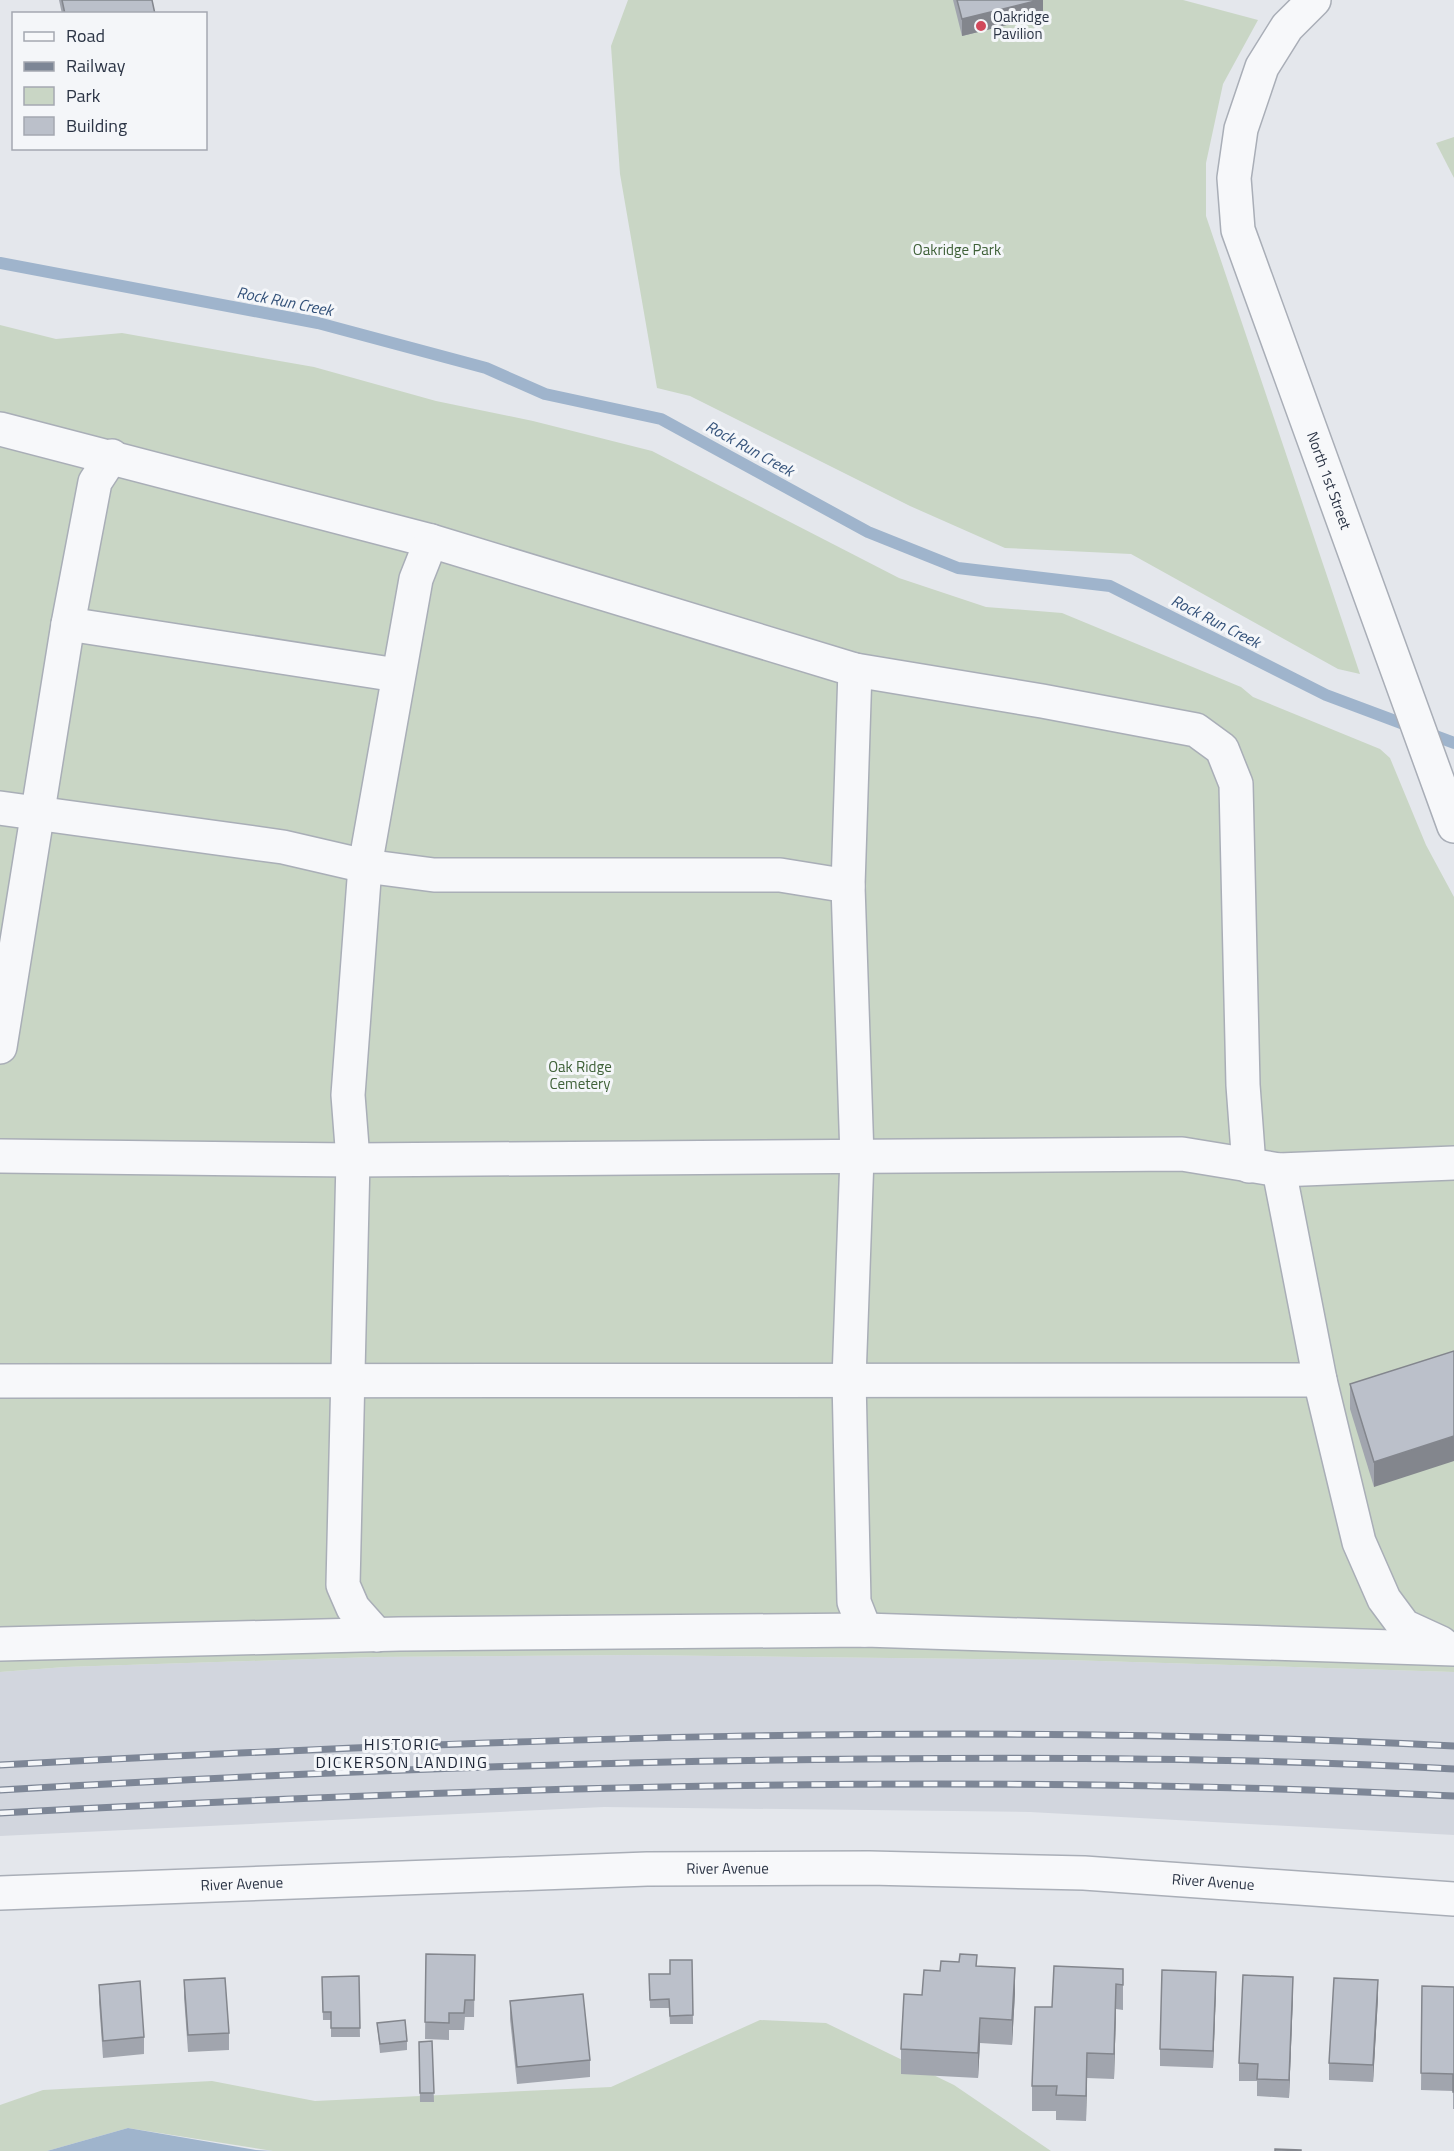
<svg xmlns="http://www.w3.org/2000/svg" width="1454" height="2151" viewBox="0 0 1454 2151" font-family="'Titillium Web',sans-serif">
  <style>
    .built { fill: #d2d6de }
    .green { fill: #c9d6c5 }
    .water { fill: #9fb4cc }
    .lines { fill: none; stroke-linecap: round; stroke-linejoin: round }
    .stream { stroke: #9fb4cc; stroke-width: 12 }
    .minor-casing { stroke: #a9aeb7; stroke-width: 36 }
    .minor { stroke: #f7f8fa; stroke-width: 33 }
    .rail-casing { stroke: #7d8696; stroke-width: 7 }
    .rail { stroke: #f4f6f9; stroke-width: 4.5; stroke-dasharray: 14; stroke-linecap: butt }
    .wall { fill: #a1a5ae }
    .shaded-wall { fill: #83868d }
    .building { fill: #bbc0ca; stroke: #83868d; stroke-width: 1.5 }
    .poi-dot { fill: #d1495b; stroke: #f4f6f9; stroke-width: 2 }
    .labels { text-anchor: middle; stroke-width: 6; stroke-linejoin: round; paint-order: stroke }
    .poi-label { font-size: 15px; fill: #2b3445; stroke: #f4f6f9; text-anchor: start }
    .park-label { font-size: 15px; fill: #3f6138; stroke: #f4f6f9 }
    .street-label { font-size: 15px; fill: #2b3445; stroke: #f4f6f9 }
    .water-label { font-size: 16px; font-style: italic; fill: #34527a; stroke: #f4f6f9 }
    .neighbourhood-label { font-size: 16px; letter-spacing: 1.5px; fill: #1d2536; stroke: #f4f6f9 }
  </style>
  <rect width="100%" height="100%" fill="#e4e7ec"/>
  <path class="built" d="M630,1655L1066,1660L1454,1672V1835L1030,1812L604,1807L0,1836V1672L65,1667L374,1657Z"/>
  <g class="green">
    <path d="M628,0H1183L1258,20L1223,84L1206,163V216L1360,674L1338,669L1131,554L1005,548L910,506L690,396L657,388L620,174L611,46Z"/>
    <path d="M1454,137V178L1436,143Z"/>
    <path d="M0,325L56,339L122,333L314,367L436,401L533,421L652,451L899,578L986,607L1062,613L1241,687L1253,697L1380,749L1390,758L1426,845L1454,897V1672L1066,1660L630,1655L374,1657L65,1667L0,1672Z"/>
    <path d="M760,2020L826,2023L954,2085L1051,2151H273L128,2128L47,2151H0V2105L43,2090L212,2081L315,2101L611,2087Z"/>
  </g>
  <path class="water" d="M128,2128L256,2150L273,2151H47Z"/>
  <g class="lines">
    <path class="stream" d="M0,263L318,323L486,368L545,394L661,419L868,532L958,568L1110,586L1326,695L1454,743"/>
    <g class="minor-casing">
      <g id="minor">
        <path id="s1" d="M1314,0L1287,27L1262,67L1241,129L1234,178L1238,230L1454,826"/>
        <path d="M0,429L431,541L855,670L1042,701L1196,730L1222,749L1236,784L1243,1085L1249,1166"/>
        <path d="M68,624L397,675"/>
        <path d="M855,670L848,886L857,1157L849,1379L854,1602L865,1630"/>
        <path d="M0,808L283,847L365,866L434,875H780L848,886"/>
        <path d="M0,1047L68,624L95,482L112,456"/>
        <path d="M0,1156L353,1160L1182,1154L1279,1170L1454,1163"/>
        <path d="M1279,1170L1320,1380L1359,1542L1384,1599L1404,1626L1441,1643"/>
        <path d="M0,1381L1320,1380"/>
        <path d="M377,1635L353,1608L343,1585L353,1160L348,1095L365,866L416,579L431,541"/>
        <path d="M0,1644L399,1634L865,1630L1454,1649"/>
        <path id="s2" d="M0,1893L647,1869L869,1868L1084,1873L1454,1899"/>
      </g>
    </g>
    <use href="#minor" class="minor"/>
    <g class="rail-casing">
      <g id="rail">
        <path d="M0,1765C485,1739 969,1721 1454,1746"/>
        <path d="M0,1790C290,1773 579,1761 869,1759C1064,1757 1259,1758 1454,1769"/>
        <path d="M0,1813C484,1787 969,1772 1454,1796"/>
      </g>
    </g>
    <use href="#rail" class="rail"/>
  </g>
  <g class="wall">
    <path d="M59,0H152L155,14H62Z"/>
    <path d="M953,0H1043V16L962,36Z"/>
    <path d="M1454,1351L1374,1487L1350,1409V1384Z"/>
    <path d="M426,1954L475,1955L474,2017H465L464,2030H449V2040L425,2039Z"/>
    <path d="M692,1960L693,2024H670L669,2008H650L649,1974H670Z"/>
    <path d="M959,1962L977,1966L1015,1993L1012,2045L980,2043L978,2078L901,2074V2049L922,1995L940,1971Z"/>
    <path d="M1123,1969V2010L1116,2009L1114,2079L1087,2078L1086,2121L1056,2120V2111H1032V2086L1052,2007Z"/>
    <path d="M359,1976L360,2037H331V2020H323L322,1977Z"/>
    <path d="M184,1980L229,2033V2050L188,2052L184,1997Z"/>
    <path d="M99,1985L144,2037V2054L103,2058L99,2002Z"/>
    <path d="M1422,1986L1454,1987V2109H1453V2091L1421,2090Z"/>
    <path d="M1216,1989L1213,2068L1160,2066V2049Z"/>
    <path d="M1293,1994L1289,2098L1257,2096V2081H1239V2063Z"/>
    <path d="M1378,1998L1373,2082L1329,2080V2063Z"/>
    <path d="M510,2001L590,2060V2077L517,2084L510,2019Z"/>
    <path d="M377,2023L407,2041V2050L380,2053Z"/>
    <path d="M432,2041L434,2102H420L419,2042Z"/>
  </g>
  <g class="shaded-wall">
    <path d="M1039,0H1043V16L962,36V19Z"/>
    <path d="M1454,1436V1461L1374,1487V1462Z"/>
    <path d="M1015,1968V1993L1012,2045V2020Z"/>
    <path d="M1216,1972V1989L1213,2068V2051Z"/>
    <path d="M1293,1977V1994L1289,2098V2080Z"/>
    <path d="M1378,1980V1998L1373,2082V2065Z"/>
    <path d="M1116,1984V2009L1114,2079V2054Z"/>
    <path d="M980,2018V2043L978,2078V2053Z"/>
    <path d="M1087,2053V2078L1086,2121V2096Z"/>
  </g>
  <g class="building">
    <path d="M62,0H152L155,14H65Z"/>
    <path d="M957,0H1039L962,19Z"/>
    <path d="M1454,1351V1436L1374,1462L1350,1384Z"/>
    <path d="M426,1954L475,1955L474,2000H465L464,2013H449V2023L425,2022Z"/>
    <path d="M960,1954L977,1955L976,1966L1015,1968L1012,2020L980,2018L978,2053L901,2049L904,1994L922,1995L924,1970L940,1971L941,1961L959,1962Z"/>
    <path d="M670,1960H692L693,2015L670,2016L669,1999L650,2000L649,1974H670Z"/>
    <path d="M1054,1966L1123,1969V1985L1116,1984L1114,2054L1087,2053L1086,2096L1056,2095L1057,2086H1032L1035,2007H1052Z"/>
    <path d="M1162,1970L1216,1972L1213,2051L1160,2049Z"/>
    <path d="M1243,1975L1293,1977L1289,2080L1257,2079L1258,2064L1239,2063Z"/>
    <path d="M359,1976L360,2028H331V2012H323L322,1977Z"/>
    <path d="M225,1978L229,2033L188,2035L184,1980Z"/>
    <path d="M1334,1978L1378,1980L1373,2065L1329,2063Z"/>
    <path d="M140,1981L144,2037L103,2041L99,1985Z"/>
    <path d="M1422,1986L1454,1987V2092H1453V2074L1421,2073Z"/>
    <path d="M583,1994L590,2060L517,2067L510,2001Z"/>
    <path d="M405,2020L407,2041L380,2044L377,2023Z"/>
    <path d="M432,2041L434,2093H420L419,2042Z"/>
    <path d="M1275,2149L1301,2150V2151H1275Z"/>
  </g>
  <circle class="poi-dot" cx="981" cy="26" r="6"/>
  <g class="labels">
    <g class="poi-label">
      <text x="993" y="22">Oakridge<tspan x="993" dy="17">Pavilion</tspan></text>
    </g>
    <g class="park-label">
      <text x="957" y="255">Oakridge Park</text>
      <text x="580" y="1072">Oak Ridge<tspan x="580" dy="17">Cemetery</tspan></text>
    </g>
    <g class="street-label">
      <text dy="5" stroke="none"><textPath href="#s1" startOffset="519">North 1st Street</textPath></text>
      <text dy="5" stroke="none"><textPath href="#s2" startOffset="728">River Avenue</textPath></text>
      <text dy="5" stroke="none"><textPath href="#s2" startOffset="1214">River Avenue</textPath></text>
      <text dy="5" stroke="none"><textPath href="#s2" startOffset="242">River Avenue</textPath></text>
    </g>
    <g class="water-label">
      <text transform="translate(285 301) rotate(11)" y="6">Rock Run Creek</text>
      <text transform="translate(750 448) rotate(29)" y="6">Rock Run Creek</text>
      <text transform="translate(1216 621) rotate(27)" y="6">Rock Run Creek</text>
    </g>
    <g class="neighbourhood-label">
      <text x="402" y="1750">HISTORIC<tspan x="402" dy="18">DICKERSON LANDING</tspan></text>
    </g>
  </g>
  <rect x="12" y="12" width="195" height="138" fill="#f4f6f9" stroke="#a4a8b1" stroke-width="1.5"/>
  <rect x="24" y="32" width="30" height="9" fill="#f7f8fa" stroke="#a4a8b1" stroke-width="1.5"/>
  <text x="66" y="42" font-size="18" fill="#2b3445">Road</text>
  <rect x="24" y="62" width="30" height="9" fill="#7d8696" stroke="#a4a8b1" stroke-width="1.5"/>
  <text x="66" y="72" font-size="18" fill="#2b3445">Railway</text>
  <rect x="24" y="87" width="30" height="18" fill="#c9d6c5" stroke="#a4a8b1" stroke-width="1.5"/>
  <text x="66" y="102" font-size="18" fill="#2b3445">Park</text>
  <rect x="24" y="117" width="30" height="18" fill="#bbc0ca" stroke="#a4a8b1" stroke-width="1.5"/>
  <text x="66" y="132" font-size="18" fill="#2b3445">Building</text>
</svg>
